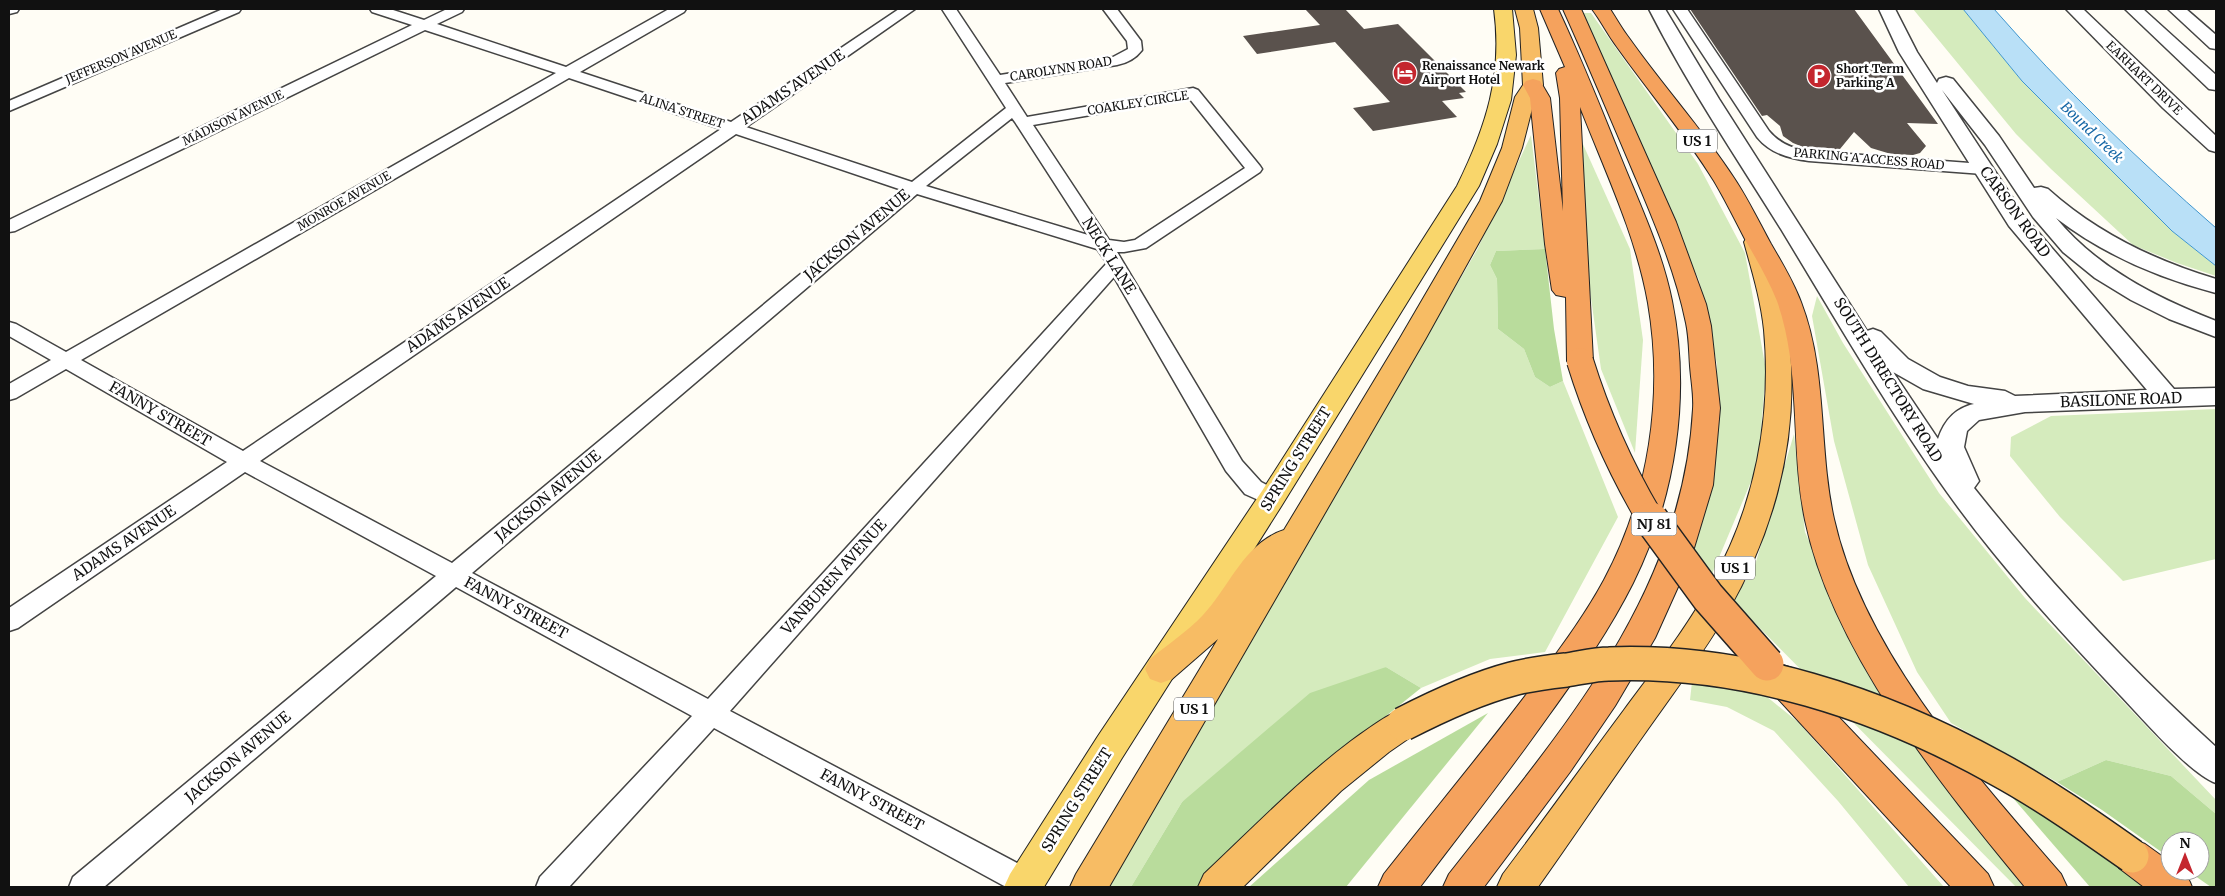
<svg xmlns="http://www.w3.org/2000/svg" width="2225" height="896" viewBox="0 0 2225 896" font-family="Merriweather,serif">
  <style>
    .green { fill: #d5ebbd }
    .forest { fill: #b9dc9c }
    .water { fill: #b9e0f7; stroke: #3f96cf }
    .building { fill: #5a524d }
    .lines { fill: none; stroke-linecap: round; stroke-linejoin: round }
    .minor-casing { stroke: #444; stroke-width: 3 }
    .tertiary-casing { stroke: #444; stroke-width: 3 }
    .primary-casing { stroke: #222; stroke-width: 2 }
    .trunk-casing { stroke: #222; stroke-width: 2 }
    .motorway-casing { stroke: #222; stroke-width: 2 }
    .minor { fill: #fff; fill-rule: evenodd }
    .tertiary { fill: #fff; fill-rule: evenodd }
    .primary { fill: #f9d66b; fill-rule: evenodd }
    .trunk { fill: #f7bc64; fill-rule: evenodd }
    .motorway { fill: #f5a25d; fill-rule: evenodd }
    .trunk-bridge-casing { stroke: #222; stroke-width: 36; stroke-linecap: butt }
    .motorway-bridge-far1-casing { stroke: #222; stroke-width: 28; stroke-linecap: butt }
    .motorway-bridge-casing { stroke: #222; stroke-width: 36; stroke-linecap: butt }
    .trunk-bridge { stroke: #f7bc64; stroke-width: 33 }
    .motorway-bridge-far1 { stroke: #f5a25d; stroke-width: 26 }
    .motorway-bridge { stroke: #f5a25d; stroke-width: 33 }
    .labels { text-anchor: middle; stroke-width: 5; stroke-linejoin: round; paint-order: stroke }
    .far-street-label { font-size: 12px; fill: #111; stroke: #fff }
    .far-poi-label { font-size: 12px; font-weight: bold; fill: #111; stroke: #fff; text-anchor: start }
    .far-water-label { font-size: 14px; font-style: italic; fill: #1768a6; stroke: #fff }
    .shield { fill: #fff; stroke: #585858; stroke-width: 1 }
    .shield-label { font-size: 14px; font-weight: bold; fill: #111 }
    .street-label { font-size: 15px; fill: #111; stroke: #fff }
  </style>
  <rect width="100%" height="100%" fill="#fffdf5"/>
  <g class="green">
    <path d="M1913,9H1963L2022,81L2172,231L2216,266V276L2177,263L2133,245L2051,169L2016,134Z"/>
    <path d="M1582,13H1591L1698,164L1745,253L1766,370L1758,465L1712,574L1691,550L1715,455L1717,364L1699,280L1660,197L1624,104Z"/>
    <path d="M1531,135L1545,249L1496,251L1490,265L1497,279L1498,329L1524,349L1535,377L1550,387L1563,381L1618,517L1545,652L1490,659L1421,688L1386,667L1182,802L1131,887H1106L1477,250Z"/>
    <path d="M1582,142L1630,249L1643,340L1635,453L1601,369L1585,256Z"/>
    <path d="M1817,296L1843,343L1939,493L2025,598L2216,800V814L2171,776L2106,760L2057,782L1951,723L1917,672L1868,565L1834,441L1812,316Z"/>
    <path d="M2216,409V559L2123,581L2060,517L2010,456L2011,437L2051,416Z"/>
    <path d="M1794,434L1805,532L1856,649L1921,752L2023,887H2016L1733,601L1755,565Z"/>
    <path d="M1692,682L1766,696L1798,722L1944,887H1909L1838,801L1774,731L1727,707L1690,700Z"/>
  </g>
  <g class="forest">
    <path d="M1545,249L1554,329L1563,381L1550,387L1535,377L1524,349L1498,329L1497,279L1490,265L1496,251Z"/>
    <path d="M1386,667L1421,688L1306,780L1201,887H1131L1182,802L1310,693Z"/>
    <path d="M1488,713L1346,887H1249L1369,780Z"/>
    <path d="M2106,760L2171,776L2216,814V887H2211L2188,871H2200V841H2170V858L2102,810L2057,782Z"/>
    <path d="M2006,790L2079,834L2152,887H2090Z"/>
  </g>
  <path class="water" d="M1963,9H1994C2063,88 2137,159 2216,228V266L2172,231L2022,81Z"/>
  <g class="building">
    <path d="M1305,9H1345L1364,29L1398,24L1466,92L1459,93L1464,98L1442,101L1457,117L1373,131L1353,108L1390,102L1335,42L1257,54L1243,36L1320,25Z"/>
    <path d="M1690,9H1854L1938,124L1907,123L1926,146L1920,153L1913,155L1891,154L1871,148L1854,132L1840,149L1830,151L1808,149L1793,143L1783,136L1780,126L1767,115L1762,116Z"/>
  </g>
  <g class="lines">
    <g class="minor-casing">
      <g id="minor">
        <path d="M9,9H19L17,12L9,14Z"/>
        <path d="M223,9H241L239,12L9,111V101Z"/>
        <path d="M370,9H390L424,20L447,9H464L462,12L437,24L566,67L669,9H686L684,12L580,72L731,122L899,9H915L746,127L912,182L1006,108L942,9H956L1000,75L1113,57L1128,49L1127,41L1103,9H1117L1141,41L1142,50C1136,58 1127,63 1117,65L1005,83L1027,117L1193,88L1198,90L1260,166L1262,169L1260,172L1146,248L1124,252H1117L1242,461L1261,482L1280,492L1283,498L1280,504L1272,506L1245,494L1226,471L1114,277L730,711L1036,873L1040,883L1039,887H1006L714,728L569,887H536L540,877L692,716L456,587L104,887H69L73,877L436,576L245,472L18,628L9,631V608L227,462L66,369L16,398L9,400V384L51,360L9,336V322L16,324L66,352L556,73L425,30L15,231L9,232V220L412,25L372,12ZM569,78L721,129L243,451L81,360ZM1189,98L1245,168L1135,240L1124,242L1109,240L1033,125ZM1012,118L1015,122L1088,235L926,186ZM736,134L902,190L452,563L260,461ZM917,194L1097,249L1107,263L708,699L472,573Z"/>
        <path d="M1673,9H1687L1769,131C1780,144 1793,149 1809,151L1983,164L1989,166L1991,169L1989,172L1983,174L1809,161C1789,158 1771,154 1757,137Z"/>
      </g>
    </g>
    <g class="tertiary-casing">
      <g id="tertiary">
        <path d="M1649,9H1665L1719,99L1867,331L1873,329L1881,332L1908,359L1940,377L1968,386L2005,391L2015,396L2147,390L2009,226L1899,52L1879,9H1895L1917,52L1937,83L1939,79L1946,77L1953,79L1999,136L2034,188L2041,187L2048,189C2097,233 2153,260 2216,279V293C2158,278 2103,254 2056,218C2097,268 2157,298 2216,321V337L2169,319L2131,300L2095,278L2063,252L2033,217L1985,145L1942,90L2025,217L2174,389L2216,388V405L2025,412L1979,420L1967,431L1964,447L1979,481L1974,488C2048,581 2129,668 2216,747V783C2190,774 2141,717 2120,695C2059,630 1999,565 1947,492C1887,408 1835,318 1781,229C1736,157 1687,84 1649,9ZM1893,372L1923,389L1974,404C1955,408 1944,421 1938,439Z"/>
        <path d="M2066,9H2083L2216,136V152L2209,150L2163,108Z"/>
        <path d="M2125,9H2143L2216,75V90L2209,89Z"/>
        <path d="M2168,9H2186L2216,35V49L2210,48Z"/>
      </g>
    </g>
    <g class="primary-casing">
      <path id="primary" d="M1494,9H1512L1516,55L1511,100L1497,144L1479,186L1282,505L1122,758L1044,887H1004L1010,874L1098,736L1262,491L1457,186C1486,127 1503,75 1494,9Z"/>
    </g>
    <g class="trunk-casing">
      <g id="trunk">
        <path d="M1515,9H1533L1538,28L1543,85L1535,97L1522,148L1502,201L1426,338L1109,887H1070L1076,874L1218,639L1172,679L1161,683L1150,679L1145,669L1150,659C1167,645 1188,631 1203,615C1230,586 1244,543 1284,530L1400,338L1480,201L1502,148L1515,97L1523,85L1520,28Z"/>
        <path d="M1755,235L1763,237L1766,242C1775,271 1785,300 1788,330C1801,430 1777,526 1727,613C1703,653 1675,691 1648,729C1611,781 1575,835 1538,887H1497L1503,874C1544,820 1583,765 1624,710C1655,668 1687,628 1712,582C1755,506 1772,417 1764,330C1761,300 1752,271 1744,242L1747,237Z"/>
        <path d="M1403,709L1415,714L1420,724L1415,734L1389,752L1341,791L1243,887H1198L1204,874C1252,829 1298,781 1351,741C1368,729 1384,716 1403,709Z"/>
      </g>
    </g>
    <g class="motorway-casing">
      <g id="motorway">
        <path d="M1540,9H1558C1581,58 1601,108 1621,158C1640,205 1662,251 1672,301C1691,395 1676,496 1633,583C1610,629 1580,672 1549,715C1508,773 1463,830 1420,887H1378L1384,874C1432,813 1482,753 1529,691C1555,655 1583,619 1604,580C1649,496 1664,396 1648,303C1636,235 1605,171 1580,107L1593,361L1589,367L1580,369L1571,367L1567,361L1566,297L1556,295L1552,290L1545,244L1530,98L1523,85L1526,81L1533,79L1540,81L1550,98L1563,211L1560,98L1556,73L1559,69L1565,67Z"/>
        <path d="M1563,9H1581L1676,222L1706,304L1711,326L1720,408L1713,485L1691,558L1655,638L1615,706L1570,772L1484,887H1443L1449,874C1558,735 1683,596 1693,409C1694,395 1691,380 1690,366C1689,352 1689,337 1686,323C1675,269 1653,219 1632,169C1609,115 1587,62 1563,9Z"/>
        <path d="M1592,9H1610C1616,18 1622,29 1629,38C1663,86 1702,129 1734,178C1748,199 1759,222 1771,244C1782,263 1793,281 1801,302C1828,372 1818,447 1834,519C1863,650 1975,775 2061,874L2067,887H2025C1941,785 1832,651 1805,520C1790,447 1802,372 1777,301C1769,281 1758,262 1747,243C1736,222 1726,201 1714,181C1685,134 1649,92 1617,47C1608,35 1601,21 1592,9Z"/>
        <path d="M1780,664L1792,668L1988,874L1994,887H1951L1768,688L1764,678L1768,668Z"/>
        <path d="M2132,839L2145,844L2170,862V871C2184,871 2187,874 2192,887H2144L2119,868L2114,856L2119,844Z"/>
      </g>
    </g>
    <use href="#minor" class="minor"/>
    <use href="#tertiary" class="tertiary"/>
    <use href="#primary" class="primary"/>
    <use href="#trunk" class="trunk"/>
    <use href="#motorway" class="motorway"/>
    <g class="trunk-bridge-casing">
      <path id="trunk-bridge" d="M1403,724C1438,706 1474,689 1512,679C1530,674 1548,672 1566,670C1580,668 1595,664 1609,664C1745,659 1879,703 1996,768C2044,794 2088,825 2132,856"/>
    </g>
    <g class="motorway-bridge-far1-casing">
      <path id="motorway-bridge-far1" d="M1580,361C1598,419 1620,468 1651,520"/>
    </g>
    <g class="motorway-bridge-casing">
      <path id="motorway-bridge" d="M1651,519L1708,597L1767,664"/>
    </g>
    <use href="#trunk-bridge" class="trunk-bridge"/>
    <use href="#motorway-bridge-far1" class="motorway-bridge-far1"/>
    <use href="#motorway-bridge" class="motorway-bridge"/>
  </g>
  <defs>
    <g id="hotel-disc" transform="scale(1.25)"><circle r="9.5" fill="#c4262e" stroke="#fff"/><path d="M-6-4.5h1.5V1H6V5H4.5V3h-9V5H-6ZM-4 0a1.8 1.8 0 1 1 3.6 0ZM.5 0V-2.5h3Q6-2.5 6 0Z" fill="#fff"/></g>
    <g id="parking-disc" transform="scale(1.25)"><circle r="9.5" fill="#c4262e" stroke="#fff"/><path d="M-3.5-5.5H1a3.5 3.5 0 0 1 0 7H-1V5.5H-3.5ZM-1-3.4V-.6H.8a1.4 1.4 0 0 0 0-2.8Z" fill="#fff"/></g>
  </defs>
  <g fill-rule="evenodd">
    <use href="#hotel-disc" x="1405" y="73"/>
    <use href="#parking-disc" x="1819" y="76"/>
  </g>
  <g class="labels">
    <g class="far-street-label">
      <text transform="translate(121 57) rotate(-23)" y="4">JEFFERSON AVENUE</text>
      <text transform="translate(1061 69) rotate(-9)" y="4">CAROLYNN ROAD</text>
      <text transform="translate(2144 78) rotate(44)" y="4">EARHART DRIVE</text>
      <text transform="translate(1138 103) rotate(-9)" y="4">COAKLEY CIRCLE</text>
      <text transform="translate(682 111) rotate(18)" y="4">ALINA STREET</text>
      <text transform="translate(233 118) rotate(-26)" y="4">MADISON AVENUE</text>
      <text transform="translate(1869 159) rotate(5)" y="4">PARKING A ACCESS ROAD</text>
      <text transform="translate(344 201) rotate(-30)" y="4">MONROE AVENUE</text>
    </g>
    <g class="far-poi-label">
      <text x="1422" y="70">Renaissance Newark<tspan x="1422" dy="14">Airport Hotel</tspan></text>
      <text x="1836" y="73">Short Term<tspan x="1836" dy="14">Parking A</tspan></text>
    </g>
    <g class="far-water-label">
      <text transform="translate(2092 132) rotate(44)" y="5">Bound Creek</text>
    </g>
    <g class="shield">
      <rect x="1677" y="129.5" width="40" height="23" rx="4"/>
      <rect x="1631.5" y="512.5" width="45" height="23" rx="4"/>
      <rect x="1715" y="556.5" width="40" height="23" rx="4"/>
      <rect x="1174" y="697.5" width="40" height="23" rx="4"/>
    </g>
    <g class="shield-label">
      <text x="1697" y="146">US 1</text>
      <text x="1654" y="529">NJ 81</text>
      <text x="1735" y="573">US 1</text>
      <text x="1194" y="714">US 1</text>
    </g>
    <g class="street-label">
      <text transform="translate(793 87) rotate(-34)" y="5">ADAMS AVENUE</text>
      <text transform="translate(2015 212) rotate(54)" y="5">CARSON ROAD</text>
      <text transform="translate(857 235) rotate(-40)" y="5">JACKSON AVENUE</text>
      <text transform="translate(1109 256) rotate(58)" y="5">NECK LANE</text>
      <text transform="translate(458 315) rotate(-34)" y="5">ADAMS AVENUE</text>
      <text transform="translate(1888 380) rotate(58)" y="5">SOUTH DIRECTORY ROAD</text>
      <text transform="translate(2121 400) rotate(-2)" y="5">BASILONE ROAD</text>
      <text transform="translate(160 414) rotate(30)" y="5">FANNY STREET</text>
      <text transform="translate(1296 459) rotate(-58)" y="5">SPRING STREET</text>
      <text transform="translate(548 496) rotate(-40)" y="5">JACKSON AVENUE</text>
      <text transform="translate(124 543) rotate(-34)" y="5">ADAMS AVENUE</text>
      <text transform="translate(834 577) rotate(-48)" y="5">VANBUREN AVENUE</text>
      <text transform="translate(516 608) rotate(28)" y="5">FANNY STREET</text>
      <text transform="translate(238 757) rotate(-40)" y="5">JACKSON AVENUE</text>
      <text transform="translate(872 800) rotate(28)" y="5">FANNY STREET</text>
      <text transform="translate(1077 800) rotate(-58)" y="5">SPRING STREET</text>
    </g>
  </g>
  <rect width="2225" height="896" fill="none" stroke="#111111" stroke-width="20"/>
  <g transform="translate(2185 856)"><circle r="24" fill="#ffffff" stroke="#a0a0a0"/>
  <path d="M0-4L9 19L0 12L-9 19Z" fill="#c4262e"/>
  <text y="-8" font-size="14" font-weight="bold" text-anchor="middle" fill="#111111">N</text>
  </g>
</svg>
